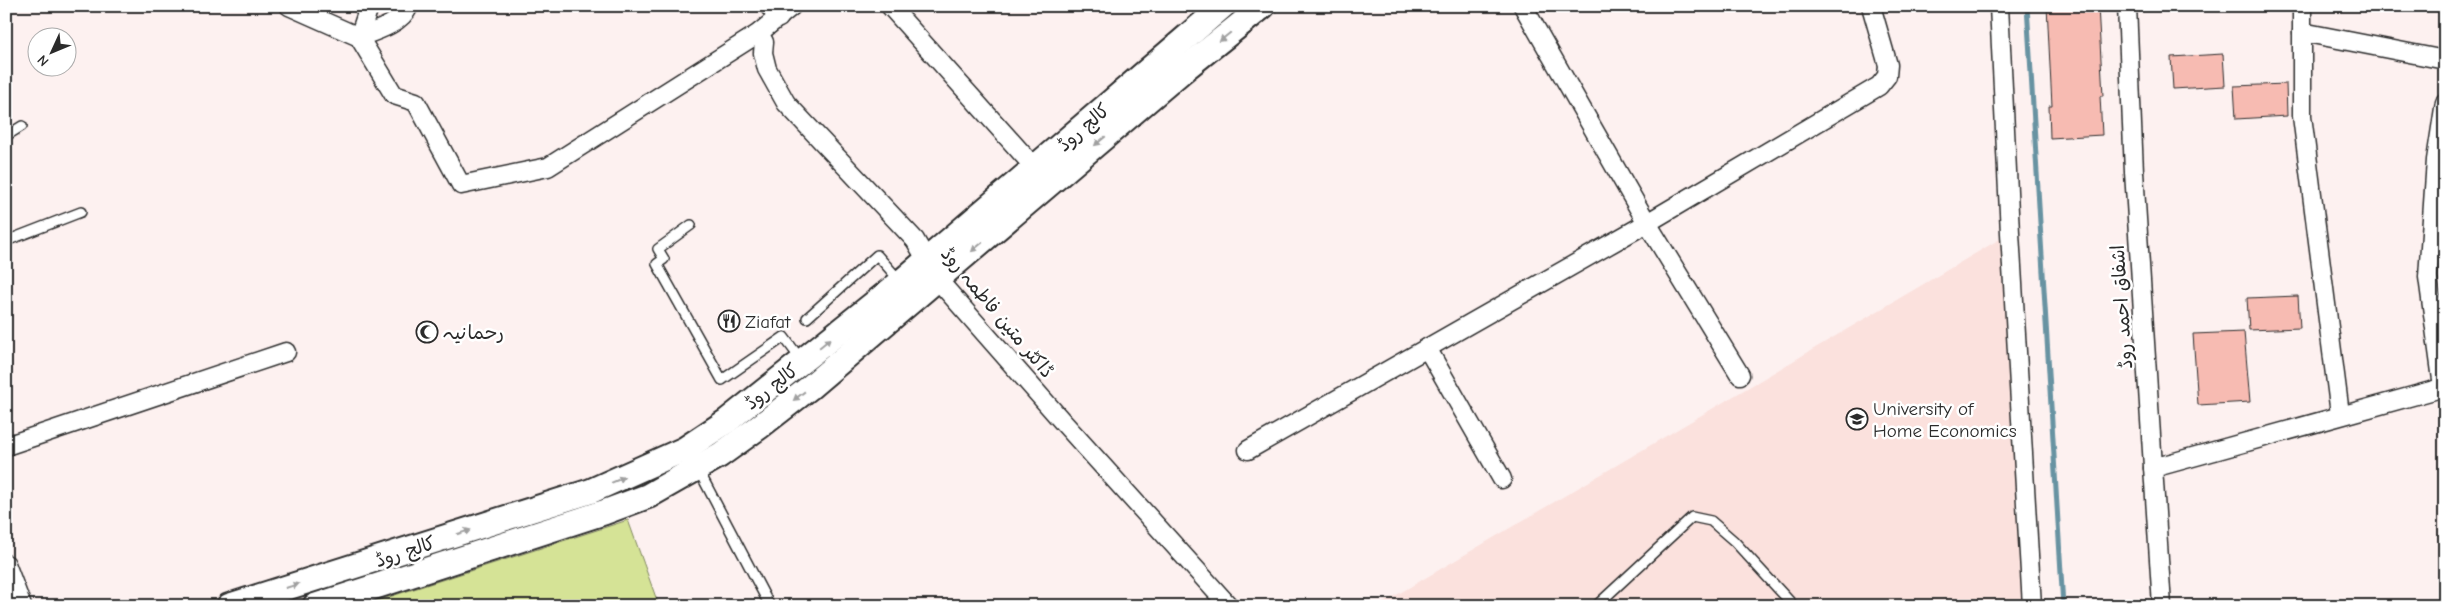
<svg xmlns="http://www.w3.org/2000/svg" width="2451" height="612" viewBox="0 0 2451 612" font-family="'Comic Neue','Playpen Sans Arabic',sans-serif">
  <style>
    .built { fill: #fbe1dd }
    .green { fill: #d5e396; stroke: #808760 }
    .lines { fill: none; stroke-linecap: round; stroke-linejoin: round }
    .stream { stroke: #6793a2; stroke-width: 5 }
    .building { fill: #f7bbb2; stroke: #2b2b2b }
    .service-casing { stroke: #2b2b2b; stroke-width: 12 }
    .minor-casing { stroke: #2b2b2b; stroke-width: 21 }
    .secondary-casing { stroke: #2b2b2b; stroke-width: 28 }
    .service { stroke: #fff; stroke-width: 9 }
    .minor { stroke: #fff; stroke-width: 18 }
    .secondary { stroke: #fff; stroke-width: 24 }
    .oneway { fill: #a0a0a0 }
    .labels { text-anchor: middle; stroke-width: 5; stroke-linejoin: round; paint-order: stroke }
    .street-label { font-size: 19px; fill: #2b2b2b; stroke: #fff }
    .poi-label { font-size: 19px; fill: #2b2b2b; stroke: #fff; text-anchor: start }
  </style>
  <rect width="100%" height="100%" fill="#fdf1f0"/>
  <filter id="ink" filterUnits="userSpaceOnUse"><feTurbulence type="fractalNoise" baseFrequency=".02" numOctaves="2"/><feDisplacementMap in="SourceGraphic" scale="10" xChannelSelector="R" yChannelSelector="G"/><feConvolveMatrix kernelMatrix="1 2 1 2 8 2 1 2 1" color-interpolation-filters="sRGB"/></filter>
  <g filter="url(#ink)">
    <path class="built" d="M2010,233L2032,606H1378Z"/>
    <path class="green" d="M628,520L659,606H367V604Z"/>
    <g class="lines">
      <path class="stream" d="M2027,6L2063,606"/>
    </g>
    <g class="building">
      <path d="M2047,6H2098L2103,96H2100L2102,135L2050,138L2049,106H2052Z"/>
      <path d="M2223,54L2225,86L2173,89L2171,57Z"/>
      <path d="M2286,84L2287,116L2236,119L2234,86Z"/>
      <path d="M2298,296L2300,328L2249,330L2247,298Z"/>
      <path d="M2244,332L2250,402L2198,405L2193,334Z"/>
    </g>
    <g class="lines">
      <g class="service-casing">
        <g id="service">
          <path d="M6,136L22,126"/>
          <path d="M691,225L658,249L664,259L657,264L722,380L784,337L802,361"/>
          <path d="M6,241L81,212"/>
          <path d="M807,318L877,255L901,282"/>
          <path d="M698,469L770,606"/>
          <path d="M1596,606L1692,517L1711,521L1734,541L1794,606"/>
        </g>
      </g>
      <g class="minor-casing">
        <g id="minor">
          <path d="M289,6L359,37L394,95L416,102L461,185L548,167L759,33L792,6"/>
          <path d="M769,6L779,18"/>
          <path d="M890,6L1043,177"/>
          <path d="M1523,6L1647,223L1740,375"/>
          <path d="M1999,6L2010,233L2032,606"/>
          <path d="M2127,6L2134,172L2162,606"/>
          <path d="M2302,6V116L2340,414"/>
          <path d="M2302,32L2445,60"/>
          <path d="M759,33L764,42L763,53L767,69L786,103L915,240L938,280L1062,421L1229,606"/>
          <path d="M359,37C376,31 401,24 409,6"/>
          <path d="M359,37L367,13L363,6"/>
          <path d="M1427,348L1502,479"/>
          <path d="M2443,387L2428,277L2436,160L2445,102"/>
          <path d="M6,446L286,352"/>
          <path d="M1248,450L1647,223L1879,86L1887,76L1888,65L1871,6"/>
          <path d="M2153,468L2445,387"/>
          <path d="M6,564L22,606"/>
        </g>
      </g>
      <g class="secondary-casing">
        <g id="secondary">
          <path d="M229,606L591,491L685,449L727,421L901,282L1223,6"/>
          <path d="M315,606L605,512L648,496L720,455L759,427L809,388L1182,71L1263,6"/>
        </g>
      </g>
      <use href="#service" class="service"/>
      <use href="#minor" class="minor"/>
      <use href="#secondary" class="secondary"/>
    </g>
    <defs><path id="oneway-solid" d="M-6-.8H1V-3.2L6.5 0L1 3.2V.8H-6Z" transform="scale(1.25)"/></defs>
    <g class="oneway">
      <use href="#oneway-solid" transform="translate(1225 37) rotate(141)"/>
      <use href="#oneway-solid" transform="translate(1100 141) rotate(140)"/>
      <use href="#oneway-solid" transform="translate(977 247) rotate(140)"/>
      <use href="#oneway-solid" transform="translate(825 343) rotate(-39)"/>
      <use href="#oneway-solid" transform="translate(799 396) rotate(142)"/>
      <use href="#oneway-solid" transform="translate(618 480) rotate(-23)"/>
      <use href="#oneway-solid" transform="translate(464 532) rotate(-18)"/>
      <use href="#oneway-solid" transform="translate(292 586) rotate(-17)"/>
    </g>
  </g>
  <defs>
    <g id="restaurant-ring" transform="scale(1.125)"><circle r="9.5" fill="#fff" stroke="#2b2b2b" stroke-width="1.5"/><path d="M-5-6h1v4h1v-4h1v4h1v-4h1v5L-1.5 .5V6h-2V.5L-5-1ZM5-6V6H3V1.5H1.5Q1.5-4 5-6Z" fill="#2b2b2b"/></g>
    <g id="mosque-ring" transform="scale(1.125)"><circle r="9.5" fill="#fff" stroke="#2b2b2b" stroke-width="1.5"/><path d="M3.5-4.9A6 6 0 1 0 3.5 4.9A5 5 0 1 1 3.5-4.9Z" fill="#2b2b2b"/></g>
    <g id="university-ring" transform="scale(1.125)"><circle r="9.5" fill="#fff" stroke="#2b2b2b" stroke-width="1.5"/><path d="M0-5L7-2L0 1L-7-2ZM-4 1L0 2.5L4 1V4Q0 6-4 4Z" fill="#2b2b2b"/></g>
  </defs>
  <g fill-rule="evenodd">
    <use href="#restaurant-ring" x="729" y="321"/>
    <use href="#mosque-ring" x="427" y="332"/>
    <use href="#university-ring" x="1857" y="419"/>
  </g>
  <g class="labels">
    <g class="street-label">
      <text transform="translate(1083 127) rotate(-41)" y="7">کالج روڈ</text>
      <text transform="translate(2121 307) rotate(-94)" y="7">اشفاق احمد روڈ</text>
      <text transform="translate(998 312) rotate(50)" y="7">ڈاکٹر متین فاطمہ روڈ</text>
      <text transform="translate(771 386) rotate(-38)" y="7">کالج روڈ</text>
      <text transform="translate(405 551) rotate(-18)" y="7">کالج روڈ</text>
    </g>
    <g class="poi-label">
      <text x="745" y="328">Ziafat</text>
      <text x="443" y="339">رحمانیہ</text>
      <text x="1873" y="415">University of<tspan x="1873" dy="22">Home Economics</tspan></text>
    </g>
  </g>
  <rect width="2451" height="612" fill="none" stroke="#fff" stroke-width="25"/>
  <rect x="12" y="12" width="2426" height="587" fill="none" stroke="#2b2b2b" stroke-width="2" filter="url(#ink)"/>
  <g transform="translate(52 52) rotate(226)"><circle r="24" fill="#ffffff" stroke="#aaaaaa"/>
  <path d="M0-4L9 19L0 12L-9 19Z" fill="#2b2b2b"/>
  <text y="-8" font-size="14" font-weight="bold" text-anchor="middle" fill="#2b2b2b">N</text>
  </g>
</svg>
